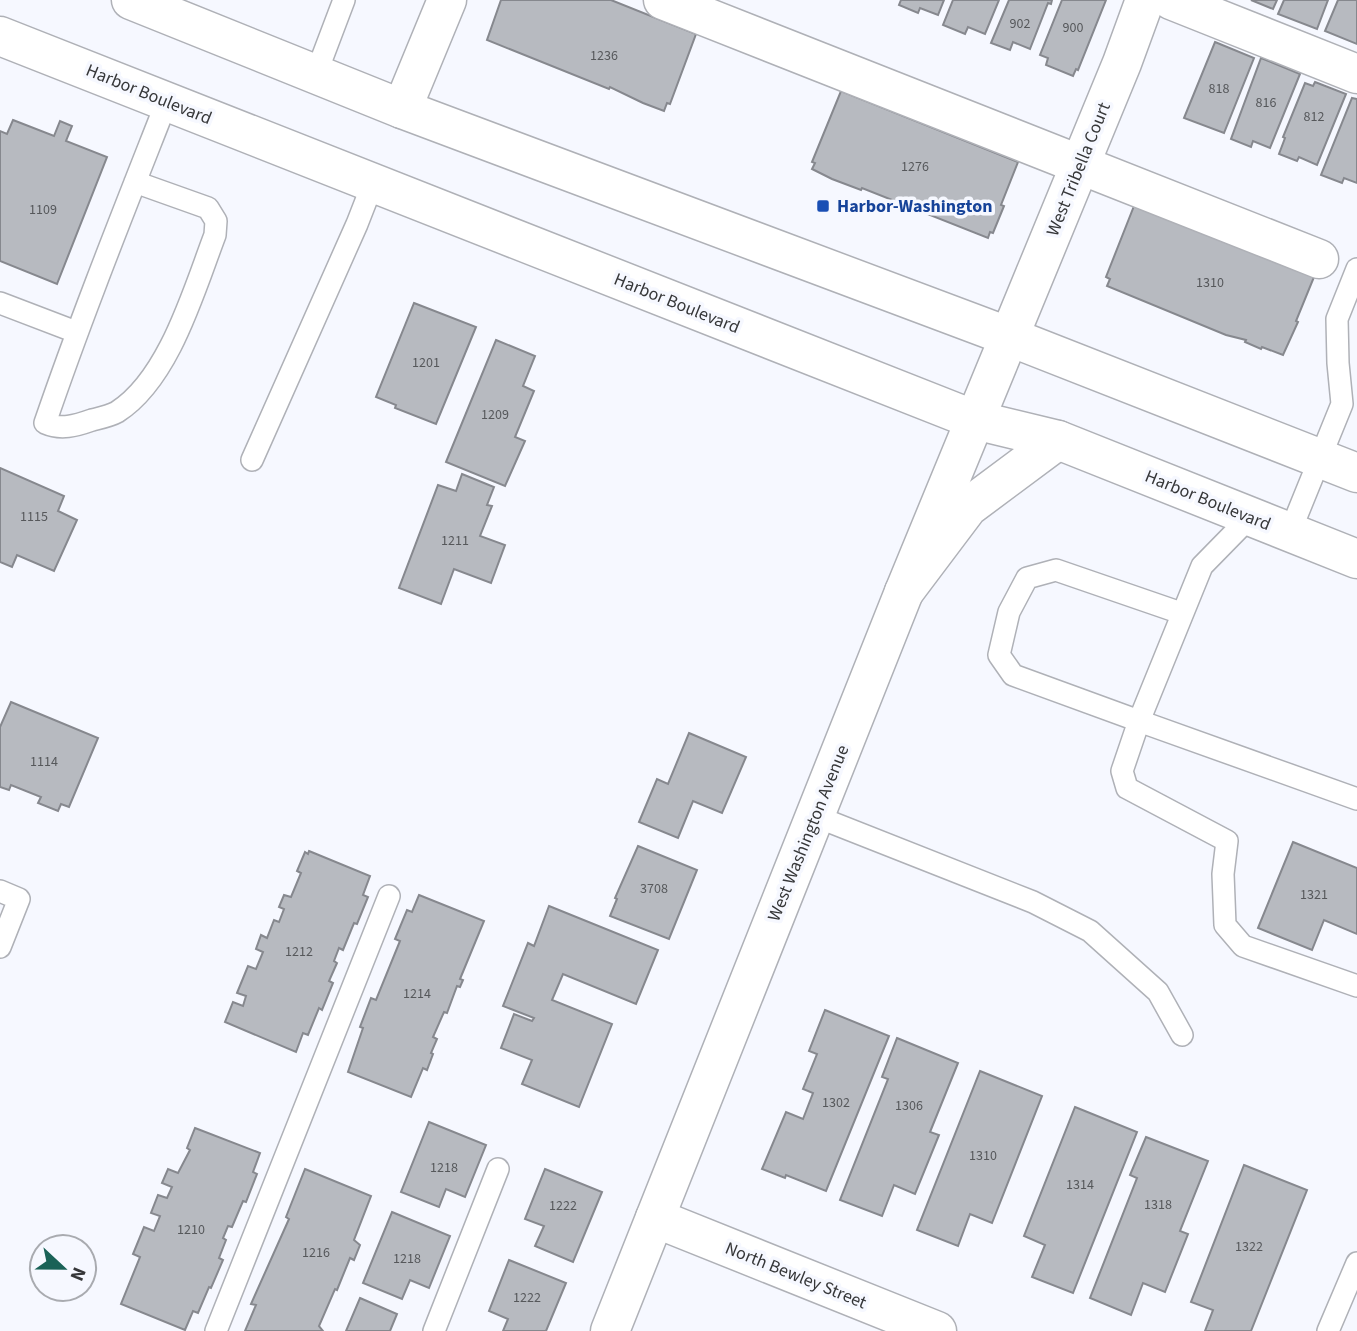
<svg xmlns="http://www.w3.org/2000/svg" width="1357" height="1331" viewBox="0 0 1357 1331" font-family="'Source Sans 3',sans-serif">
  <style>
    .building { fill: #b7bac0; stroke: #86888e; stroke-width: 2 }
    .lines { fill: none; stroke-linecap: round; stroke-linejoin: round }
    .service-casing { stroke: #afb1b7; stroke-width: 24 }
    .minor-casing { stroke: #afb1b7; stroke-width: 41 }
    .primary-casing { stroke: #afb1b7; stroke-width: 41 }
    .service { stroke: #fff; stroke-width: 21 }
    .minor { stroke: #fff; stroke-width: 38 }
    .primary { stroke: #fff; stroke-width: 38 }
    .transit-dot { fill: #1a4fb4; stroke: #f6f8ff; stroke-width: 2.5 }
    .labels { text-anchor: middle; stroke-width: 7; stroke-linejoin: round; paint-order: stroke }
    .number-label { font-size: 14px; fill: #56585b }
    .street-label { font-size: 18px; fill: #363739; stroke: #f6f8ff }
    .transit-label { font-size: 18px; font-weight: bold; fill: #164399; stroke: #f6f8ff; text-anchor: start }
  </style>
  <rect width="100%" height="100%" fill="#f6f8ff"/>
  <g class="building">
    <path d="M501,0H611L696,34L670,104L667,103L664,111L643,103L610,87L609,89L487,40Z"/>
    <path d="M901,0H944L938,15L920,8L918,13L899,5Z"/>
    <path d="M953,0H999L985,34L968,27L965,34L943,25Z"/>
    <path d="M1009,0H1052L1051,4L1048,3L1030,49L1013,42L1010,50L991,43Z"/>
    <path d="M1062,0H1106L1078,70L1076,69L1073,76L1046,65L1048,58L1040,55Z"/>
    <path d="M1251,0H1277L1273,9Z"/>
    <path d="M1284,0H1328L1317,29L1278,14Z"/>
    <path d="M1338,0H1357V44L1325,31Z"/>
    <path d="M1215,42L1254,58L1224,133L1184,118Z"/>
    <path d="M1261,58L1300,74L1270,148L1253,141L1251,147L1231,139Z"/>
    <path d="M1315,82L1346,94L1317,165L1299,157L1297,161L1279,154L1285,138L1283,137L1305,83L1313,86Z"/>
    <path d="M841,91L1018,162L1001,205L1004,206L993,233L990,232L988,238L862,188L861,190L832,179L812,169L815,163L812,162Z"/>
    <path d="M1352,98L1357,99V183L1344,178L1342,183L1321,175Z"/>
    <path d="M13,120L54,136L60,121L72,126L66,141L107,157L57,284L0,261V131L7,134Z"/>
    <path d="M1134,206L1314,277L1296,321L1298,322L1283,355L1262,347L1261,349L1245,342L1246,340L1226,335L1107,286L1110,279L1106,277Z"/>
    <path d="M414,303L476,327L436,424L395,408L396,405L376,397Z"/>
    <path d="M496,340L535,356L523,386L534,391L515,437L525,441L505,486L446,462Z"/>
    <path d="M0,468L64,496L58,511L77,520L54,571L17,555L12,567L0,562Z"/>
    <path d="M462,474L494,487L487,505L492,506L480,536L505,545L491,583L454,569L441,604L399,588L438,485L456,491Z"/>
    <path d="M11,702L98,738L69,807L61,804L58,811L38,803L41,797L11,785L9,790L0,787V727Z"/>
    <path d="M689,733L746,757L722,813L693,801L678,838L639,822L657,779L668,784Z"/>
    <path d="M1293,842L1357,868V934L1324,920L1312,950L1258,928Z"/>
    <path d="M638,846L697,870L669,939L610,916L617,899L615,898Z"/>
    <path d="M309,851L370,876L363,895L368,897L357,924L354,923L343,950L339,948L334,961L337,963L329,981L333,983L322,1010L319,1008L308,1035L303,1033L296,1052L225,1022L233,1002L243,1006L246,996L237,993L248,966L256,969L263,952L256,949L261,935L267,938L274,920L279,922L284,909L279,907L284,895L291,897L301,873L297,871L305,852L308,854Z"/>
    <path d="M419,895L484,921L460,979L463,980L460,987L457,986L447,1013L444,1012L433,1037L437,1039L431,1053L433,1054L427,1070L423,1068L411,1097L348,1072L363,1028L360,1027L371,998L376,1000L400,941L395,939L407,910L412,912Z"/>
    <path d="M549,906L658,950L636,1004L563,974L552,1000L612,1024L579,1107L522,1084L532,1060L501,1048L514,1014L532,1021L534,1018L503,1006L528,943L534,946Z"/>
    <path d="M825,1010L889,1036L826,1191L786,1175L785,1178L762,1169L786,1112L803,1119L813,1093L803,1089L817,1054L809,1051Z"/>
    <path d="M897,1038L958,1063L930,1132L939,1135L915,1194L894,1185L882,1216L840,1200L888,1079L882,1077Z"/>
    <path d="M980,1071L1042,1096L992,1223L970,1214L958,1246L917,1230Z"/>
    <path d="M1075,1107L1137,1132L1073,1293L1032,1277L1045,1245L1024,1236Z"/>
    <path d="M429,1122L486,1145L465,1197L446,1189L439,1207L401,1192Z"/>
    <path d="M195,1128L260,1153L253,1172L257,1174L246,1202L243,1201L232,1227L228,1226L223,1238L226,1240L219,1258L223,1260L211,1288L209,1287L198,1313L193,1311L185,1330L121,1304L140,1257L133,1254L144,1227L154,1231L160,1216L151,1213L158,1195L167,1198L172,1187L162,1183L168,1169L178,1173L190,1150L187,1148Z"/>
    <path d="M1146,1137L1208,1161L1180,1231L1188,1234L1165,1292L1143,1283L1131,1315L1090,1298L1137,1178L1130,1175Z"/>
    <path d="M1244,1165L1307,1190L1251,1331H1205L1213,1310L1191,1302Z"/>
    <path d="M305,1169L371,1196L354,1240L360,1245L354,1260L350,1258L337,1290L335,1289L319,1326L323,1331H245L256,1305L251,1304L289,1219L286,1217Z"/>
    <path d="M545,1169L602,1192L573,1262L535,1246L544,1226L525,1219Z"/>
    <path d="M392,1212L450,1236L429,1288L410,1280L402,1299L363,1283Z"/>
    <path d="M509,1260L566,1283L546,1331H503L508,1319L489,1311Z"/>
    <path d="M360,1298L397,1314L390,1331H346Z"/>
  </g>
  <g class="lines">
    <g class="service-casing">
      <g id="service">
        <path d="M316,74L344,0"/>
        <path d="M135,182L208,208L216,221L215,235C194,290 169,379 117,412C110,416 100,418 92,420C75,426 61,430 45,423C82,315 125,208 167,101"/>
        <path d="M0,303L76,332"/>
        <path d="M252,460L357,224L373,183"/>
        <path d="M1250,517L1202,566L1139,721L1357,799"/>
        <path d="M1290,532L1342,404L1338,363L1337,319L1357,269"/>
        <path d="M1181,613L1056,570L1027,578L1009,612L999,655L1013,675L1139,721L1122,771L1127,788L1227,841L1223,874L1225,925L1243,946L1357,986"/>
        <path d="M815,816L1033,902L1090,931L1158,992L1182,1035"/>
        <path d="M0,891L19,899L0,947"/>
        <path d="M216,1331L389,896"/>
        <path d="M434,1331L498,1169"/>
        <path d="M1328,1331L1357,1263"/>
      </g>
    </g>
    <g class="minor-casing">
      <g id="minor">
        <path d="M663,0L1319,259"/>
        <path d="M1171,0L1357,74"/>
        <path d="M402,109L447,0"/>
        <path d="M655,1218L937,1331"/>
        <path d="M610,1331L904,592L1122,63L1145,0"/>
      </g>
    </g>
    <g class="primary-casing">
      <g id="primary">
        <path d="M131,0L402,109L1010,337L1357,473"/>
        <path d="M0,36L975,420L1058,440L1357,559"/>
        <path d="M904,592L968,507L1058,440"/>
      </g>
    </g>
    <use href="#service" class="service"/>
    <use href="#minor" class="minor"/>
    <use href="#primary" class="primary"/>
  </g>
  <rect class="transit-dot" x="816" y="199" width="14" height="14" rx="3.5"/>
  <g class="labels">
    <g class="number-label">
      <text x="1020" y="28">902</text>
      <text x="1073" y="32">900</text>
      <text x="604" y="60">1236</text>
      <text x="1219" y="93">818</text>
      <text x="1266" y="107">816</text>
      <text x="1314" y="121">812</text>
      <text x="915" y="171">1276</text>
      <text x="43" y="214">1109</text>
      <text x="1210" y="287">1310</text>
      <text x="426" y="367">1201</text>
      <text x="495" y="419">1209</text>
      <text x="34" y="521">1115</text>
      <text x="455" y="545">1211</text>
      <text x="44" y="766">1114</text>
      <text x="654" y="893">3708</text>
      <text x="1314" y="899">1321</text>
      <text x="299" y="956">1212</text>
      <text x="417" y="998">1214</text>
      <text x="836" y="1107">1302</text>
      <text x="909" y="1110">1306</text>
      <text x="983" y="1160">1310</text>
      <text x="444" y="1172">1218</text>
      <text x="1080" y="1189">1314</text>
      <text x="1158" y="1209">1318</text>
      <text x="563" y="1210">1222</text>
      <text x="191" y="1234">1210</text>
      <text x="1249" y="1251">1322</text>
      <text x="316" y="1257">1216</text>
      <text x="407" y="1263">1218</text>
      <text x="527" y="1302">1222</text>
    </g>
    <g class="street-label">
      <text transform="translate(149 94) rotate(22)" y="6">Harbor Boulevard</text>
      <text transform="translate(1078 169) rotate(-68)" y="6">West Tribella Court</text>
      <text transform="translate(677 303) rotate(22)" y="6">Harbor Boulevard</text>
      <text transform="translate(1208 500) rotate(22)" y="6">Harbor Boulevard</text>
      <text transform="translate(808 833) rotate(-68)" y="6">West Washington Avenue</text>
      <text transform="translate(796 1275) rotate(22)" y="6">North Bewley Street</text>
    </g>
    <g class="transit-label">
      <text x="837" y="212">Harbor-Washington</text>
    </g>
  </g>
  <g transform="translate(63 1268) rotate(112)"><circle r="33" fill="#f6f8ff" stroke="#a9abb0" stroke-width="2"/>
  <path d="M0-5L12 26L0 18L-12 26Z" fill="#1a6257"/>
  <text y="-10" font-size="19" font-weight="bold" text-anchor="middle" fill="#363739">N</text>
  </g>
</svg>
